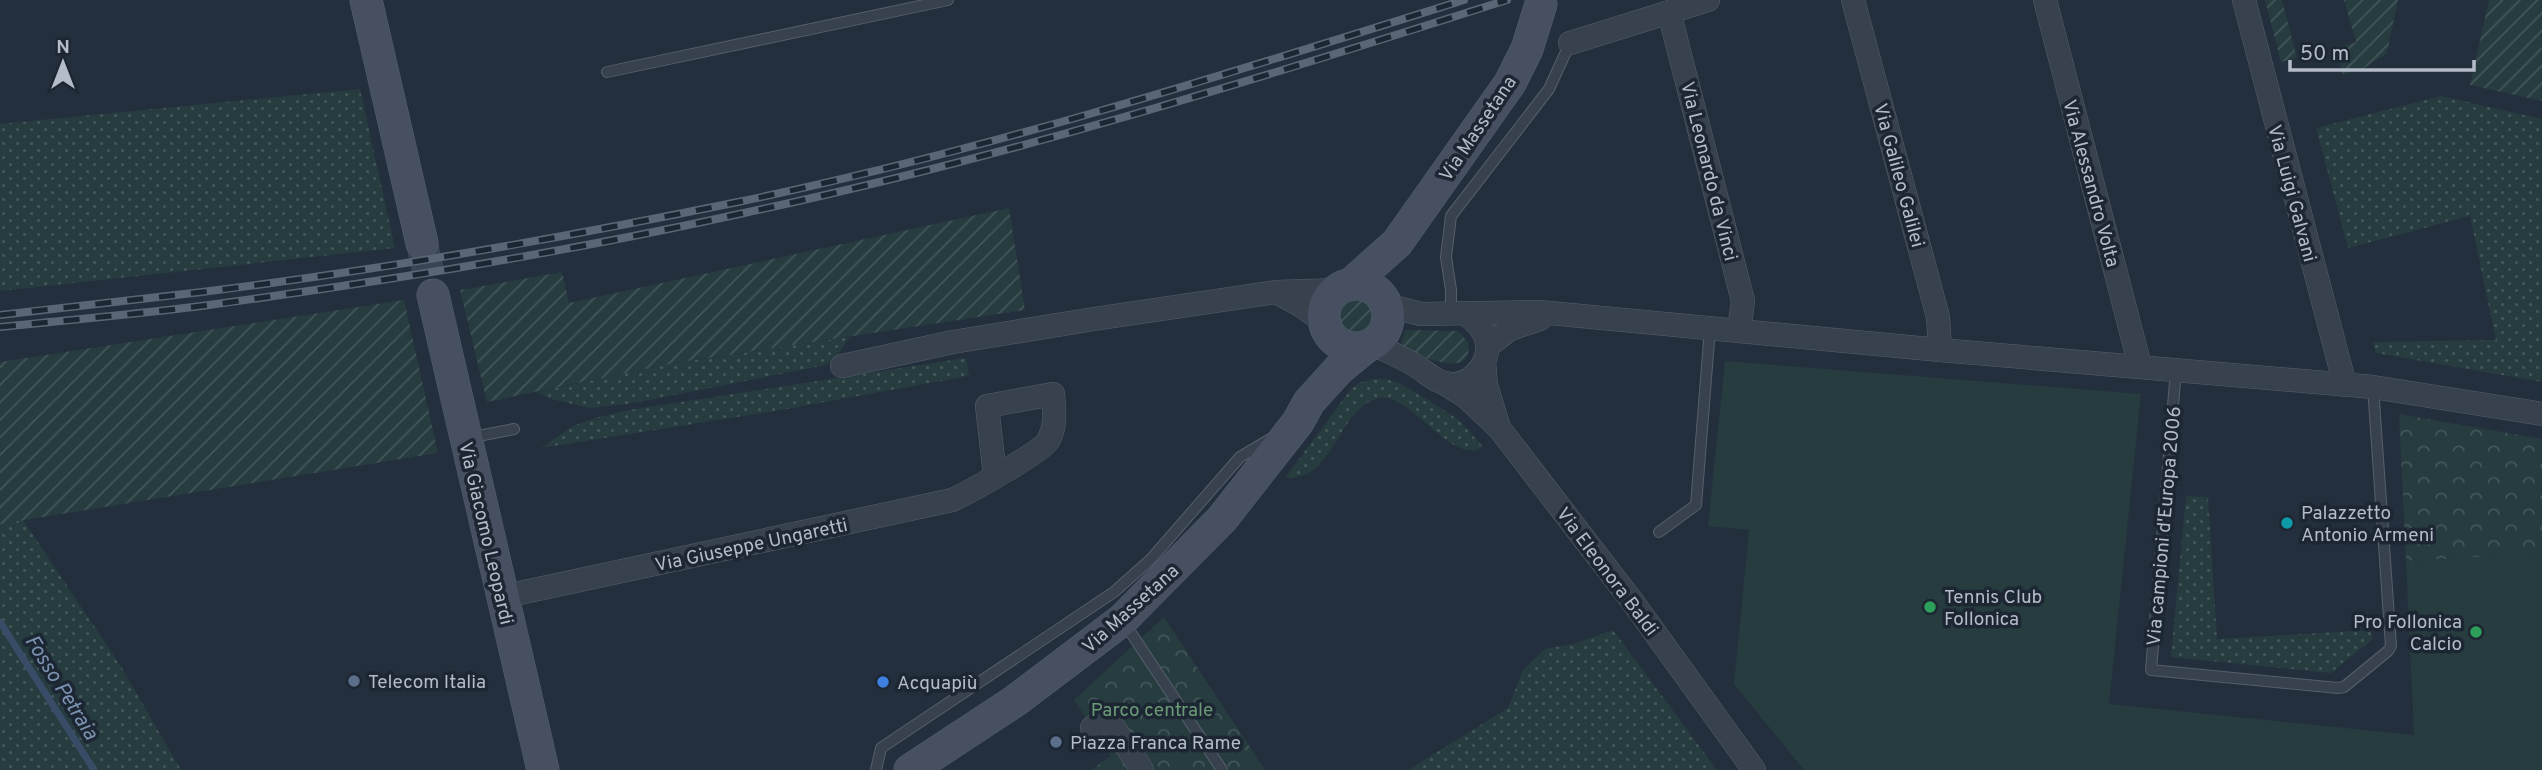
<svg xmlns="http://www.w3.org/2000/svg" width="2542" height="770" viewBox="0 0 2542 770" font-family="Overpass,sans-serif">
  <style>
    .grass { fill: url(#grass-dots) }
    .forest { fill: url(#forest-crowns) }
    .garden { fill: url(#garden-furrows) }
    .pitch { fill: #263c3f }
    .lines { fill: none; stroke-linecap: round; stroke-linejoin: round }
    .stream { stroke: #394c67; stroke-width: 7 }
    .secondary-tunnel { stroke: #3a4453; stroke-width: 32; stroke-dasharray: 32 16; stroke-linecap: butt }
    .lane-casing { stroke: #565f6c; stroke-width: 12 }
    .street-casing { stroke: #565f6c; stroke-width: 24 }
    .secondary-casing { stroke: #565f6c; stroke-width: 33 }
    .lane { stroke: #38414e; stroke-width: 10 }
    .street { stroke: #38414e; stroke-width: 23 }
    .secondary { stroke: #465061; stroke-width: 32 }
    .rail-casing { stroke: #5a6575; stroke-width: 8 }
    .rail { stroke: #1d2633; stroke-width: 5; stroke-dasharray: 16; stroke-linecap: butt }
    .culture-dot { fill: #0f9aa8; stroke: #1d2633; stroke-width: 2.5 }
    .leisure-dot { fill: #2e9e5b; stroke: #1d2633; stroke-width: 2.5 }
    .service-dot { fill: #5c6f8a; stroke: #1d2633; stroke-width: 2.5 }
    .shop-dot { fill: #3f7fe0; stroke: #1d2633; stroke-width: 2.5 }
    .labels { text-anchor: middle; stroke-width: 7; stroke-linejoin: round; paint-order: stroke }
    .street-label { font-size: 19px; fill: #b4bcc9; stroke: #1d2633 }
    .poi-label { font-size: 19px; fill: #b4bcc9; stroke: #1d2633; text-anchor: start }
    .park-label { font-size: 19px; fill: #6b9a76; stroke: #1d2633 }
    .water-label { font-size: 21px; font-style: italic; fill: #7c92b1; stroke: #1d2633 }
  </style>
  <defs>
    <pattern id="grass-dots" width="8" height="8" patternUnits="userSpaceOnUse" patternTransform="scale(1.75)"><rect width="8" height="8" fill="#263c3f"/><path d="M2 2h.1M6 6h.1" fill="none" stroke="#435659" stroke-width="1.8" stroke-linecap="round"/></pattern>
    <pattern id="forest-crowns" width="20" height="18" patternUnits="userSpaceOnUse" patternTransform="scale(1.75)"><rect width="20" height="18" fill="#263c3f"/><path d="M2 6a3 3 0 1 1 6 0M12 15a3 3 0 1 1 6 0" fill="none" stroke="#435659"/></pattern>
    <pattern id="garden-furrows" width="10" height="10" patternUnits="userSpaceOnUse" patternTransform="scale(1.75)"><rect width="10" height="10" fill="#263c3f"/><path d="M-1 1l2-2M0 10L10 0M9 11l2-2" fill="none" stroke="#435659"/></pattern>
  </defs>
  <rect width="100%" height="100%" fill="#242f3e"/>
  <g class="grass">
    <path d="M360,89L395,248L0,291V124Z"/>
    <path d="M2441,96L2542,119V382L2376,353L2373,342L2496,340L2470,216L2348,248L2316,128Z"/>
    <path d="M849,337L835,360L821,366L628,404L589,408L551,399L537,392L674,363Z"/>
    <path d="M966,358L969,376L775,411L541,448L573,426L595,418L629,410Z"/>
    <path d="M1372,379H1386L1399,383L1446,411L1462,423L1483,447C1451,467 1413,394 1380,398C1338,405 1336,482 1285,478L1351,389L1359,383Z"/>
    <path d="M2186,496L2208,497L2217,639L2370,630L2373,639L2331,673L2171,657Z"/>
    <path d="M23,520L122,668L181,770H0V524Z"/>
    <path d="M1613,630L1717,770H1408L1508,708L1523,670L1545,649L1573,644Z"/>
  </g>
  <g class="forest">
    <path d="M2399,414L2542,439V554L2406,561Z"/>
    <path d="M1164,617L1265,770H1091L1111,756L1074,700Z"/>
  </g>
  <g class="garden">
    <path d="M2265,0H2282L2297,58L2281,62Z"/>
    <path d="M2344,0H2398L2387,53L2364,68L2343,75L2336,48L2356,42Z"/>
    <path d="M2489,0H2542V101L2470,85Z"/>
    <path d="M1009,208L1025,310L674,363L487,402L460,290L562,272L569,303Z"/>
    <circle cx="1356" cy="316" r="19"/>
    <path d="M404,300L438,453L0,524V362Z"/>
    <path d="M1405,330L1458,331L1468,342C1475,383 1415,354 1400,347Z"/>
  </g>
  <path class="pitch" d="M1725,361L2141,394L2109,704L2414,735L2406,561L2542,554V770H1804L1734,684L1749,530L1708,526Z"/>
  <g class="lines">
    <path class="stream" d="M0,622L94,770"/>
    <path class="secondary-tunnel" d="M422,243L433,295"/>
    <g class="lane-casing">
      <g id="lane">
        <path d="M607,72L948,0"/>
        <path d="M1447,312L1451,303V290L1446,257L1451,216L1549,89L1570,43"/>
        <path d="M2176,370L2151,670L2338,688L2344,687L2388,651L2391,646L2373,387"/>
        <path d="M468,438L514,429"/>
        <path d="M1659,532L1696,505L1710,328"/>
        <path d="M1123,621L1222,770"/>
        <path d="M876,770L881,748L1114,592L1151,559L1240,457L1272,438"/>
      </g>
    </g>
    <g class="street-casing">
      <g id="street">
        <path d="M1853,0L1938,317L1940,350"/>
        <path d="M2045,0L2140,366"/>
        <path d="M2244,0L2345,385"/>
        <path d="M1669,12L1743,301L1739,330"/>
        <path d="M1570,43L1708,0"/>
        <path d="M1276,292L1300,305L1324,322"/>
        <path d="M1384,301L1397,308L1421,314L1539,312L1940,350L2373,387L2542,414"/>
        <path d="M1372,343C1386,351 1402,357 1416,366C1428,373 1435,382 1450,384C1470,386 1489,365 1487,345C1486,331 1476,322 1466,314"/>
        <path d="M1488,346L1510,329L1540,319"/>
        <path d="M1484,362L1486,385L1499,428L1632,601L1754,770"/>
        <path d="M842,366L953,342L1094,319L1276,292L1337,290"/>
        <path d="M1444,383L1465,396L1498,427"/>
        <path d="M501,597L952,500C966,494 1043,451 1048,441C1057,425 1054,411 1053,394L987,406L995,476"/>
        <path d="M1092,728L1107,717L1142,770"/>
      </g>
    </g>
    <g class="secondary-casing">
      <g id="secondary">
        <path d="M366,0L422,243"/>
        <circle cx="1356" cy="316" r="32"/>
        <path d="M1351,284L1397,243L1510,83L1527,49L1541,4"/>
        <path d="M433,295L543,770"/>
        <path d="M910,770L1015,701L1122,620L1222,519L1298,422L1309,402L1339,369L1367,346"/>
      </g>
    </g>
    <use href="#lane" class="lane"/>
    <use href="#street" class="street"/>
    <use href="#secondary" class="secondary"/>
    <g class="rail-casing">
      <g id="rail">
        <path d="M0,315C67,307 135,300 202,292C382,270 561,238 738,202C984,151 1224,75 1464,0"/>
        <path d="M0,327C69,320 139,314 209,305C388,281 567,252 744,213C1003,158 1255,80 1507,0"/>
      </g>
    </g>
    <use href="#rail" class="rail"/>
  </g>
  <circle class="culture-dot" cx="2287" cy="523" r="7"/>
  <g class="leisure-dot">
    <circle cx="1930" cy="607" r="7"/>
    <circle cx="2476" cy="632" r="7"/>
  </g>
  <g class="service-dot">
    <circle cx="354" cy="681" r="7"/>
    <circle cx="1056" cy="742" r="7"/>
  </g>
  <circle class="shop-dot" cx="883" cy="682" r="7"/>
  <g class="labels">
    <g class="street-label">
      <text transform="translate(1477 128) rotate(-56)" y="7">Via Massetana</text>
      <text transform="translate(1710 171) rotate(76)" y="7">Via Leonardo da Vinci</text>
      <text transform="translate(1900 175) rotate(75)" y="7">Via Galileo Galilei</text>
      <text transform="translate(2092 183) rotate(75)" y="7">Via Alessandro Volta</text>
      <text transform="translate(2293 193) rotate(75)" y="7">Via Luigi Galvani</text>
      <text transform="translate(2163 526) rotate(-85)" y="7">Via campioni d'Europa 2006</text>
      <text transform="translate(487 533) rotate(77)" y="7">Via Giacomo Leopardi</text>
      <text transform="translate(751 544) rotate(-12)" y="7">Via Giuseppe Ungaretti</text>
      <text transform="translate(1608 571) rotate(53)" y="7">Via Eleonora Baldi</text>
      <text transform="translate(1130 608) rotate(-42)" y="7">Via Massetana</text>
    </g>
    <g class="poi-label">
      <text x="2301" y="519">Palazzetto<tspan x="2301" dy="22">Antonio Armeni</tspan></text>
      <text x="1944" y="603">Tennis Club<tspan x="1944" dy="22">Follonica</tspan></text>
      <text x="2462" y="628" text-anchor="end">Pro Follonica<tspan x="2462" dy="22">Calcio</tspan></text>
      <text x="368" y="688">Telecom Italia</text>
      <text x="897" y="689">Acquapiù</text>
      <text x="1070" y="749">Piazza Franca Rame</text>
    </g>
    <g class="park-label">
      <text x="1152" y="716">Parco centrale</text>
    </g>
    <g class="water-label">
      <text transform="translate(62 687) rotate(58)" y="7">Fosso Petraia</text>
    </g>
  </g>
  <g transform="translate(63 63)" stroke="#1d2633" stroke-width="5" paint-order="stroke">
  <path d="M0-5L12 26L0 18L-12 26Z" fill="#b4bcc9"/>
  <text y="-10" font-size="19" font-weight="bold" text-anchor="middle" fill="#b4bcc9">N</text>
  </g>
  <path d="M2290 60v10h184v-10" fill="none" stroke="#b4bcc9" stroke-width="3.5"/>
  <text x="2300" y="60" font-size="21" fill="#b4bcc9" stroke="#1d2633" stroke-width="5" paint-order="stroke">50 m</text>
</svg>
